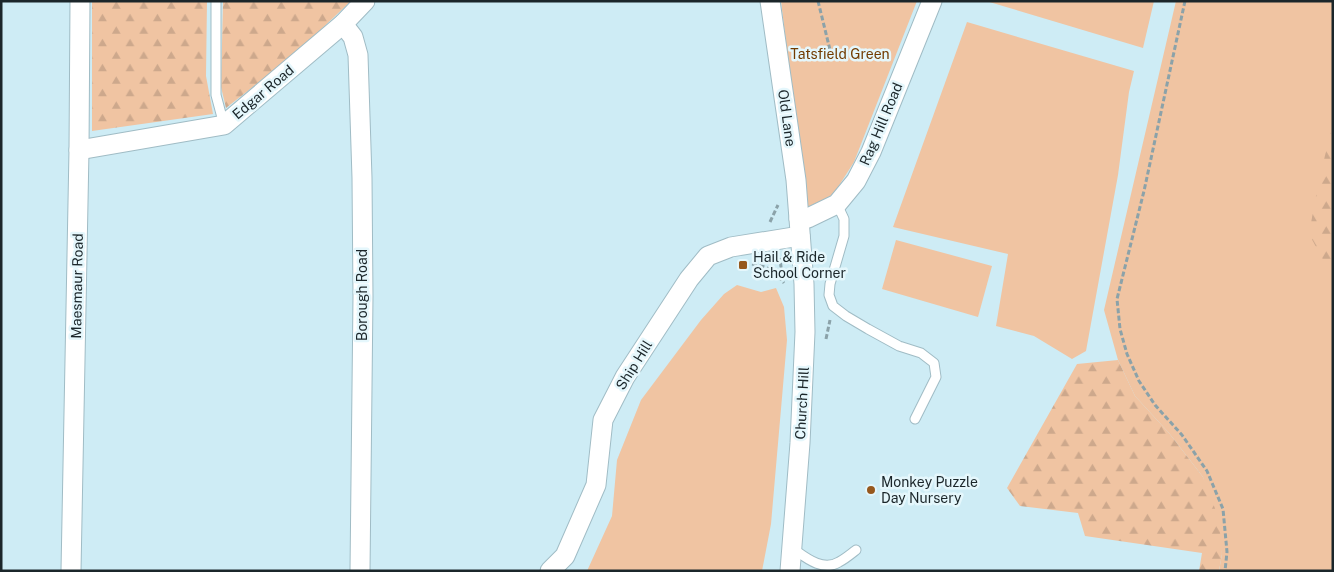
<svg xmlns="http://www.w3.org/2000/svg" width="1334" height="572" viewBox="0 0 1334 572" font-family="'Public Sans',sans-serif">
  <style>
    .green { fill: #f0c4a2 }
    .forest { fill: url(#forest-firs) }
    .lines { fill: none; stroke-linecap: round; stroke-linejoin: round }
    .lane-casing { stroke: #a0bcc5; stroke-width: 11 }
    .street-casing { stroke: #a0bcc5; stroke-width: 21 }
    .path { stroke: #8ba2a9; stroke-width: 3; stroke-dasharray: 5 2.5; stroke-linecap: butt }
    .lane { stroke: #fff; stroke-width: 9 }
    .street { stroke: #fff; stroke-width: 19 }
    .poi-dot { fill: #96581d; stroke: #e5f7fc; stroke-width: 2 }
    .labels { text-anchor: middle; stroke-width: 5; stroke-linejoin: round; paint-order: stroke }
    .park-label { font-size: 14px; fill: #723b00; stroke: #e5f7fc }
    .street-label { font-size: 14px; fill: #1b262a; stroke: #e5f7fc }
    .poi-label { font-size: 14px; fill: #1b262a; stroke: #e5f7fc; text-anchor: start }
  </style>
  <defs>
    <pattern id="forest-firs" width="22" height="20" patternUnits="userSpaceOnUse" patternTransform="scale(1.25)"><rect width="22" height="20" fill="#f0c4a2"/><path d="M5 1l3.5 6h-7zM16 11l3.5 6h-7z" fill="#cda88c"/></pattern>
  </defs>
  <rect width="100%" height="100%" fill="#ceecf5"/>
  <g class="green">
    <path d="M781,1H917L854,162L833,195L806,208Z"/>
    <path d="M986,1H1154L1143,48Z"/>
    <path d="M1176,1H1333V571H1219L1222,554L1203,477L1169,433L1135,396L1118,360L1104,310Z"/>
    <path d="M967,22L1134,71L1129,92L1118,175L1086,351L1072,359L1034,336L996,326L1008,254L893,227Z"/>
    <path d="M896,240L992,266L978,317L882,289Z"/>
    <path d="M737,285L761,292L776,288L784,307L787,340L771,524L762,571H587L612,516L617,460L641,400L701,320L724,294Z"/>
  </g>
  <g class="forest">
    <path d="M92,1H207L206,76L213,114L92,131Z"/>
    <path d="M223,1H351L295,54L226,108L221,87Z"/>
    <path d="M1333,121V278L1309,234L1317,190Z"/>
    <path d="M1118,360L1135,396L1169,433L1203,477L1219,519L1222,554L1219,571H1199L1202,553L1085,536L1078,513L1020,506L1007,488L1077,364Z"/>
  </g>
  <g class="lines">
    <g class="lane-casing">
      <g id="lane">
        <path d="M216,1V95L224,125"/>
        <path d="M837,204L844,219V236L830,284L829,295L833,306L846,316L868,329L899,346L921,353L934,363L936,377L915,419"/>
        <path d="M792,548C805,557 822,572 839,562C845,559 851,554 856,550"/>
      </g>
    </g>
    <g class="street-casing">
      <g id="street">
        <path d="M770,1L796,180L804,284L805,332L800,443L790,571"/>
        <path d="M343,24L353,37L358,55L362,178L363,296L360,571"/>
        <path d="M79,150L224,125L343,24L365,1"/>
        <path d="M799,219L808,218L837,204L856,181L871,152L932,1"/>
        <path d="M71,571L79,150L80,1"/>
        <path d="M550,571L565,556L596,485L603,420L625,377L689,279L708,256L731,247L800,236"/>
      </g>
    </g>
    <g class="path">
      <path d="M818,1L832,58"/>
      <path d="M1185,1L1144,191L1117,299L1120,329L1127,354L1139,381L1155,405L1182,435L1207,471L1223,509L1227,552L1225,571"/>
      <path d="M770,222L778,205"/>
      <path d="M752,264C769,267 774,270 784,283"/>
      <path d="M775,273L781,267L780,258"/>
      <path d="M826,339L830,320"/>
    </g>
    <use href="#lane" class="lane"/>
    <use href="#street" class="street"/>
  </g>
  <g class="poi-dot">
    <rect x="738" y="260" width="10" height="10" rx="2.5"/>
    <circle cx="871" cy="490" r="5"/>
  </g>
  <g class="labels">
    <g class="park-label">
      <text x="840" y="59">Tatsfield Green</text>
    </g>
    <g class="street-label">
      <text transform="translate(263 92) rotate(-40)" y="5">Edgar Road</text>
      <text transform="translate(787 118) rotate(82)" y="5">Old Lane</text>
      <text transform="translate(881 124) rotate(-67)" y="5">Rag Hill Road</text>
      <text transform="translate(77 286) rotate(-89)" y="5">Maesmaur Road</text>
      <text transform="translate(362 295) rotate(-90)" y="5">Borough Road</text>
      <text transform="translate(634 365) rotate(-58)" y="5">Ship Hill</text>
      <text transform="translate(802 403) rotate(-87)" y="5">Church Hill</text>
    </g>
    <g class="poi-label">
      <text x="753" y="262">Hail &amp; Ride<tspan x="753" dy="16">School Corner</tspan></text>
      <text x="881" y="487">Monkey Puzzle<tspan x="881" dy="16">Day Nursery</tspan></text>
    </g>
  </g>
  <rect width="1334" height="572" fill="none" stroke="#1b262a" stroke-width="5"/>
</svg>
